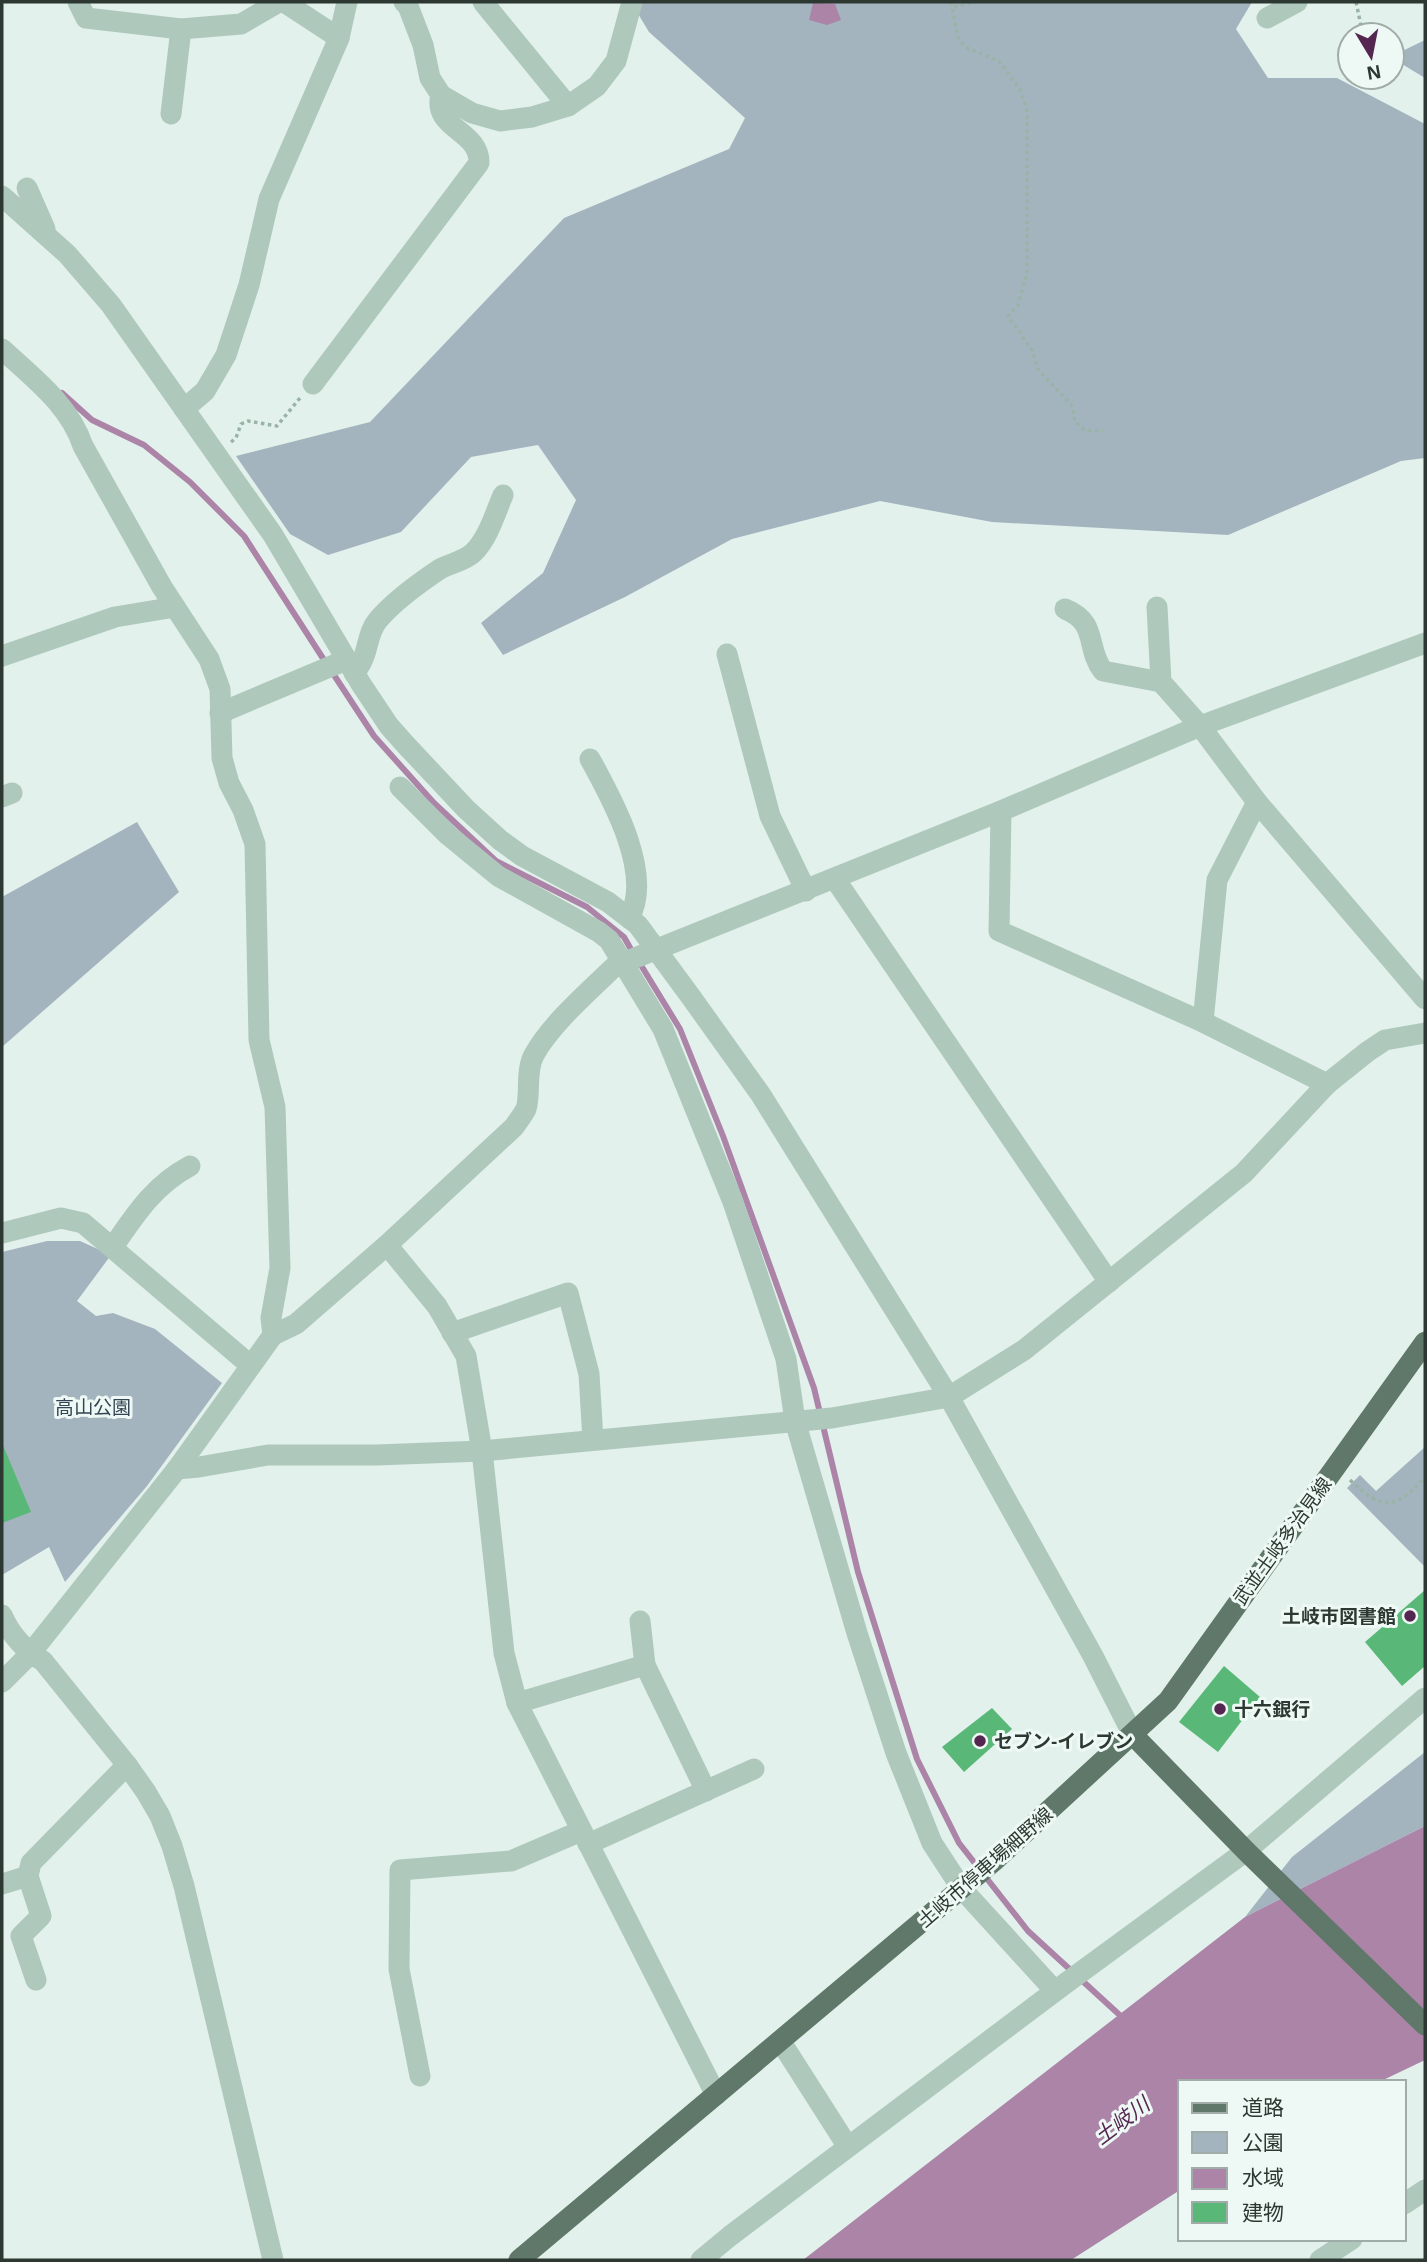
<svg xmlns="http://www.w3.org/2000/svg" width="1427" height="2262" viewBox="0 0 1427 2262" font-family="Arial,'Noto Sans JP',sans-serif">
  <style>
    .green { fill: #a4b4bf }
    .water { fill: #ab84a7 }
    .lines { fill: none; stroke-linecap: round; stroke-linejoin: round }
    .stream { stroke: #ab84a7; stroke-width: 6 }
    .building { fill: #59b877 }
    .path { stroke: #99b4a7; stroke-width: 3.5; stroke-dasharray: 3.5 3.5; stroke-linecap: butt }
    .minor { stroke: #afc8bc; stroke-width: 21 }
    .major { stroke: #5f7869; stroke-width: 21 }
    .poi-dot { fill: #55264f; stroke: #eef9f5; stroke-width: 2.5 }
    .labels { text-anchor: middle; stroke-width: 6; stroke-linejoin: round; paint-order: stroke }
    .park-label { font-size: 19px; fill: #334554; stroke: #eef9f5 }
    .street-label { font-size: 19px; fill: #2c3831; stroke: #eef9f5 }
    .poi-label { font-size: 19px; font-weight: bold; fill: #2c3831; stroke: #eef9f5; text-anchor: start }
    .water-label { font-size: 21px; font-style: italic; fill: #55264f; stroke: #eef9f5 }
  </style>
  <rect width="100%" height="100%" fill="#e2f1eb"/>
  <g class="green">
    <path d="M631,2H1252L1236,29L1268,78H1337L1425,124V458L1401,461L1228,535L992,522L880,501L732,539L625,597L503,655L481,623L543,573L576,500L538,445L471,457L401,532L328,555L290,534L236,456L370,422L564,218L729,149L745,118L649,32Z"/>
    <path d="M1425,40V78L1392,58V56Z"/>
    <path d="M137,822L179,892L2,1047V897Z"/>
    <path d="M47,1241H80L111,1255L77,1301L96,1316L113,1313L155,1329L222,1383L147,1486L65,1582L49,1547L2,1575V1252Z"/>
    <path d="M1425,1447V1567L1347,1488L1360,1475L1376,1491Z"/>
    <path d="M1425,1752V1826L1245,1917L1292,1857Z"/>
  </g>
  <g class="water">
    <path d="M813,3L835,4L841,20L827,25L809,20Z"/>
    <path d="M1425,1826V2060L1379,2082H1180V2190L1071,2260H803L1245,1917Z"/>
  </g>
  <g class="lines">
    <g class="stream">
      <path d="M62,393L92,420L144,445L190,482L244,536L326,663"/>
      <path d="M332,672L374,736L434,803L496,861L587,907L624,937L633,953"/>
      <path d="M639,962L680,1029L723,1136L814,1388L858,1572L917,1759L959,1843L1028,1931L1124,2019"/>
    </g>
  </g>
  <g class="building">
    <path d="M2,1443L31,1512L2,1523Z"/>
    <path d="M1425,1590V1666L1402,1686L1365,1642Z"/>
    <path d="M1224,1666L1260,1697L1218,1752L1179,1722Z"/>
    <path d="M992,1708L1012,1729L964,1772L942,1747Z"/>
  </g>
  <g class="lines">
    <g class="path">
      <path d="M951,2L958,37L965,47L999,61L1020,90L1027,111V273L1018,305L1008,316L1032,350L1038,369L1073,407L1075,422L1086,431L1103,430"/>
      <path d="M1356,2L1363,35"/>
      <path d="M954,7L976,2"/>
      <path d="M231,442L236,438L241,424L248,421L277,426L300,398"/>
      <path d="M1350,1480C1381,1510 1396,1511 1425,1477"/>
    </g>
    <g class="minor">
      <path d="M78,2L86,18L181,29"/>
      <path d="M284,2L339,38"/>
      <path d="M404,2L408,6L423,45L430,78L441,95L472,113L500,121L532,117L568,106L597,86L616,61L632,2"/>
      <path d="M483,2L568,106"/>
      <path d="M1267,18L1297,2"/>
      <path d="M171,114L181,29L241,24L279,2"/>
      <path d="M27,188L45,229"/>
      <path d="M2,196L67,254L111,305L273,535L361,684L389,726L405,744L466,809L500,840L522,856L608,902L638,925L691,997L761,1095L949,1397L1093,1656L1133,1735"/>
      <path d="M2,349C33,378 69,404 83,446L162,587L209,659L220,689L222,758L229,783L243,810L255,844L259,1040L275,1107L280,1268L271,1318L273,1335"/>
      <path d="M313,384L479,163C480,130 432,129 441,95"/>
      <path d="M184,409L205,391L226,355L249,285L269,199L339,38L347,2"/>
      <path d="M1157,607L1161,682L1200,726L1257,802L1425,999"/>
      <path d="M1065,609C1099,623 1085,647 1103,671L1161,682"/>
      <path d="M727,654L770,816L806,891"/>
      <path d="M2,656L115,617L175,607"/>
      <path d="M354,673C370,656 365,635 378,620C394,601 419,583 440,569C451,563 465,561 474,552C488,538 495,514 503,495"/>
      <path d="M220,713L346,660"/>
      <path d="M590,759C612,799 654,874 629,918"/>
      <path d="M400,787L448,835L498,876L599,932L609,940L663,1029L733,1202L786,1359L795,1421L857,1633L896,1753L932,1843L962,1889L1055,1991"/>
      <path d="M2,797L12,793"/>
      <path d="M1001,811L999,931L1203,1022L1327,1084"/>
      <path d="M835,879L1109,1282"/>
      <path d="M1203,1022L1217,880L1257,802"/>
      <path d="M2,1233L61,1218L83,1223L250,1365"/>
      <path d="M387,1245L437,1306L466,1356L482,1451L504,1653L517,1703L716,2095"/>
      <path d="M113,1247C135,1215 154,1185 190,1166"/>
      <path d="M452,1333L568,1293L589,1374L593,1440"/>
      <path d="M177,1469L199,1467L268,1455H377L482,1451L832,1418L949,1397L1024,1350L1244,1173L1327,1084L1367,1052L1385,1040L1425,1033"/>
      <path d="M2,1615C10,1634 26,1652 43,1661L127,1765L146,1792L160,1816L172,1846L184,1886L273,2260"/>
      <path d="M640,1621L645,1665L706,1791"/>
      <path d="M2,1682L30,1654L177,1469L273,1335L296,1324L387,1245L514,1127C518,1121 523,1115 526,1109C531,1095 525,1071 534,1055C550,1025 590,990 615,966L1001,811L1200,726L1425,643"/>
      <path d="M517,1703L645,1665"/>
      <path d="M588,1844L754,1769"/>
      <path d="M2,1884L28,1876"/>
      <path d="M36,1980L21,1936L41,1916L28,1876L31,1863L127,1765"/>
      <path d="M781,2042L848,2147"/>
      <path d="M420,2076L399,1969L400,1870L511,1861L581,1831"/>
      <path d="M1404,2204L1425,2190"/>
      <path d="M701,2260L730,2236L1066,1983L1246,1851L1425,1698"/>
      <path d="M1320,2260L1352,2239"/>
    </g>
    <g class="major">
      <path d="M1133,1735L1246,1851L1425,2025"/>
      <path d="M519,2260L994,1861L1168,1701L1425,1342"/>
    </g>
  </g>
  <g class="poi-dot">
    <circle cx="1410" cy="1616" r="7"/>
    <circle cx="1220" cy="1709" r="7"/>
    <circle cx="980" cy="1741" r="7"/>
  </g>
  <g class="labels">
    <g class="park-label">
      <text x="93" y="1414">高山公園</text>
    </g>
    <g class="street-label">
      <text transform="translate(1282 1541) rotate(-54)" y="7">武並土岐多治見線</text>
      <text transform="translate(985 1867) rotate(-41)" y="7">土岐市停車場細野線</text>
    </g>
    <g class="poi-label">
      <text x="1396" y="1623" text-anchor="end">土岐市図書館</text>
      <text x="1234" y="1716">十六銀行</text>
      <text x="994" y="1748">セブン-イレブン</text>
    </g>
    <g class="water-label">
      <text transform="translate(1122 2121) rotate(-37)" y="7">土岐川</text>
    </g>
  </g>
  <rect width="1427" height="2262" fill="none" stroke="#2c3831" stroke-width="7"/>
  <rect x="1178" y="2080" width="228" height="161" fill="#eef9f5" stroke="#a0aca7" stroke-width="2"/>
  <rect x="1192" y="2103" width="35" height="10" fill="#5f7869" stroke="#a0aca7" stroke-width="2"/>
  <text x="1242" y="2115" font-size="21" fill="#2c3831">道路</text>
  <rect x="1192" y="2132" width="35" height="21" fill="#a4b4bf" stroke="#a0aca7" stroke-width="2"/>
  <text x="1242" y="2150" font-size="21" fill="#2c3831">公園</text>
  <rect x="1192" y="2168" width="35" height="21" fill="#ab84a7" stroke="#a0aca7" stroke-width="2"/>
  <text x="1242" y="2185" font-size="21" fill="#2c3831">水域</text>
  <rect x="1192" y="2202" width="35" height="21" fill="#59b877" stroke="#a0aca7" stroke-width="2"/>
  <text x="1242" y="2220" font-size="21" fill="#2c3831">建物</text>
  <g transform="translate(1371 56) rotate(170)"><circle r="33" fill="#eef9f5" stroke="#a0aca7" stroke-width="2"/>
  <path d="M0-5L12 26L0 18L-12 26Z" fill="#55264f"/>
  <text y="-10" font-size="19" font-weight="bold" text-anchor="middle" fill="#2c3831">N</text>
  </g>
</svg>
